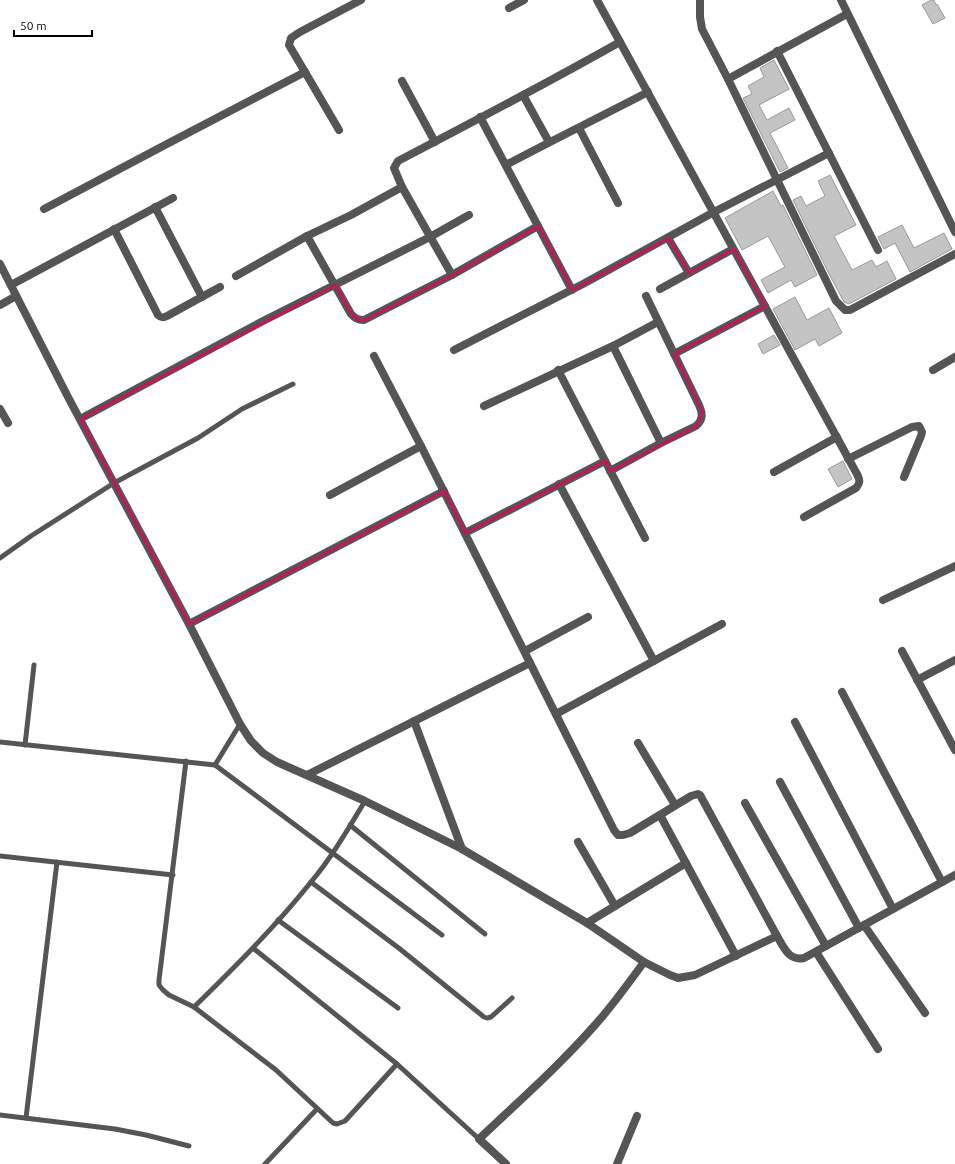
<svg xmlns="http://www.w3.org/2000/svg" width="955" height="1164" viewBox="0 0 955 1164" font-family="Ubuntu,sans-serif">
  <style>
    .building { fill: #c4c4c4; stroke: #999 }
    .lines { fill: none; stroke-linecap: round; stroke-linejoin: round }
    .service { stroke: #555; stroke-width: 5 }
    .minor { stroke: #555; stroke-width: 8 }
    .marked { fill: none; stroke: #c2185b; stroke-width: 3; stroke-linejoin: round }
  </style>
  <rect width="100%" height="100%" fill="#fff"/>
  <g class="building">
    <path d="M931,0H934L936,5L937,4L945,18L933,24L922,5Z"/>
    <path d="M774,60L789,89L759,105L767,120L789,108L795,120L770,133L788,168L780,172L743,98L752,94L748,86L764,77L760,68Z"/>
    <path d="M830,175L856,225L834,236L852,270L872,260L876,267L887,261L896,279L849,304L844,302L827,270L793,200L801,196L806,206L825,196L818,181Z"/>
    <path d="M773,191L781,206L783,205L817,275L795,287L791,280L768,293L761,280L785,267L768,236L742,250L725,218Z"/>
    <path d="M902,225L914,248L944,233L952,249L910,272L895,243L884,249L878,237Z"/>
    <path d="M795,297L807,320L829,308L842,333L819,346L815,339L795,350L773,309Z"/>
    <path d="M774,335L780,345L763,354L758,344Z"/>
    <path d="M843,461L852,479L838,487L828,469Z"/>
  </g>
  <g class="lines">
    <g class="service">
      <path d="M0,558L31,536L114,483L198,438L242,409L293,384"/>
      <path d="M0,742L215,765L442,935"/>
      <path d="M25,745L34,665"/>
      <path d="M186,761L159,980V985L163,990L169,995L194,1007L276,1070L333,1123L337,1124L345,1121L397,1064"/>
      <path d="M215,765L240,724"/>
      <path d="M350,825L485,934"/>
      <path d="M0,856L173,875"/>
      <path d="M311,882L400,949L484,1017L487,1018L491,1017L512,998"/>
      <path d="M278,920L398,1008"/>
      <path d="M253,948L397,1064L479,1139"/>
      <path d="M194,1007C235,967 275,927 311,882C332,857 348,829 365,801"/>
      <path d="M0,1115L115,1129L146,1135L189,1146"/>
      <path d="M26,1118L57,862"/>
      <path d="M265,1164L317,1109"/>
    </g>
    <g class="minor">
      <path d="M597,0L858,476C860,481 860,483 856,488L804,517"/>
      <path d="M700,0V17L702,29L728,79"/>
      <path d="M841,0L955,232"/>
      <path d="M509,8L524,0"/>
      <path d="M847,14L728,79L836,301L845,310H850L955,254"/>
      <path d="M777,51L878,250"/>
      <path d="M305,72L339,130"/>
      <path d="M402,81L435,142"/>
      <path d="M523,95L549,142"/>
      <path d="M480,117L572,290"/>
      <path d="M579,128L618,203"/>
      <path d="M506,165C553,140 600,117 648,92"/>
      <path d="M155,207L202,297"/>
      <path d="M44,209L165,145L305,72L289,45L291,38L300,32L361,0"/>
      <path d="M114,229L158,315C161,318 163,318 167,316L220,287"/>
      <path d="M307,236L351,314C355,318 357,320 364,320L452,275L538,226"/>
      <path d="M668,238L689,273"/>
      <path d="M0,264L68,397L189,624L240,724L251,741L263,753L277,762L365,801L462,849L587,923L644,962L670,975L678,978L695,975L777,936C784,948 789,961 804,958L955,875"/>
      <path d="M452,275L402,187L394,168L398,161C473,122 547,83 620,42"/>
      <path d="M236,276L307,236L351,215L402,187"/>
      <path d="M11,285L173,198"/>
      <path d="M660,289L733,249"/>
      <path d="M0,305L16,296"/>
      <path d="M613,346L661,443"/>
      <path d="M454,350L583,284L714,212L829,153"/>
      <path d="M674,354L765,306"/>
      <path d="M374,356L421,446L614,830L618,835H623L630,833L691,796L698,794L700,795L777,936"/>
      <path d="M558,370L645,538"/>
      <path d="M933,370L955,357"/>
      <path d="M484,406L613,346L658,322"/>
      <path d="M0,409L8,423"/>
      <path d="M80,419L263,321L430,237L469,215"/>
      <path d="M848,459L912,427L919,426L922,432L921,436L904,477"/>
      <path d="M610,471L661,443L696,426C703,420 703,414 699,405L646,296"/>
      <path d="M774,472L837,437"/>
      <path d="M559,484L654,661"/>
      <path d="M330,495L421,446"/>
      <path d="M465,533L605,461"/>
      <path d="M883,600L955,566"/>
      <path d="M189,624L444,491"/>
      <path d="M525,651L588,617"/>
      <path d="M902,651L955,750"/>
      <path d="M917,680L955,660"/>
      <path d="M842,692L942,882"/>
      <path d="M556,714L722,624"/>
      <path d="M414,721L462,849"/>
      <path d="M795,722L893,909"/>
      <path d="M638,743L675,805"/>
      <path d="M307,775L530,663"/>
      <path d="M780,782L859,928"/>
      <path d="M745,803L826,946"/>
      <path d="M660,815L736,956"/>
      <path d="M578,842L615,906"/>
      <path d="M587,923L686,863"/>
      <path d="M864,925L925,1013"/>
      <path d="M816,952L878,1049"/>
      <path d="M506,1164L479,1139C518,1102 559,1066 595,1025C613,1005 628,984 644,962"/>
      <path d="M617,1164L637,1116"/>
    </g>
  </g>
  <path class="marked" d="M538,226L572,290L668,238L689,273L733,249L765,306L674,354L702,412L696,426L610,471L605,461L465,533L444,491L189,624L80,419L335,285L351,314L358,320H364L452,275Z"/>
  <path d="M14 30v6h78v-6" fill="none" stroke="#000000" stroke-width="2"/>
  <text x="20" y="30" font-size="12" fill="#000000" stroke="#ffffff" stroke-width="3" paint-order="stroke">50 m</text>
</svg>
